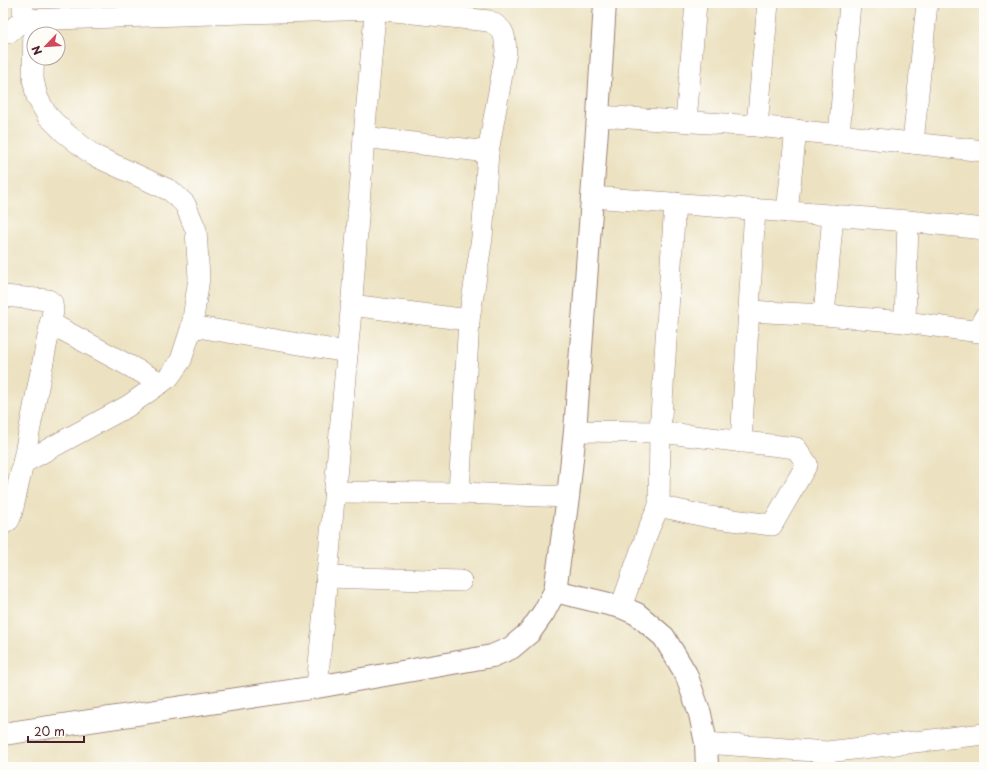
<svg xmlns="http://www.w3.org/2000/svg" width="987" height="770" viewBox="0 0 987 770" font-family="'Playpen Sans',sans-serif">
  <style>
    .lines { fill: none; stroke-linecap: round; stroke-linejoin: round }
    .minor-casing { stroke: #9b8076; stroke-width: 22 }
    .tertiary-casing { stroke: #9b8076; stroke-width: 24 }
    .minor { stroke: #fff; stroke-width: 21 }
    .tertiary { stroke: #fff; stroke-width: 22 }
  </style>
  <rect width="100%" height="100%" fill="#fdfcf7"/>
  <filter id="ink" filterUnits="userSpaceOnUse"><feTurbulence type="fractalNoise" baseFrequency=".025" numOctaves="2"/><feDisplacementMap in="SourceGraphic" scale="8" xChannelSelector="R" yChannelSelector="G"/><feConvolveMatrix kernelMatrix="1 2 1 2 8 2 1 2 1" color-interpolation-filters="sRGB"/></filter>
  <filter id="wash" filterUnits="userSpaceOnUse"><feTurbulence type="fractalNoise" baseFrequency=".012" numOctaves="4" result="noise"/><feDisplacementMap in="SourceGraphic" scale="16" xChannelSelector="R" yChannelSelector="G"/><feGaussianBlur stdDeviation="0.9" result="paint"/><feColorMatrix in="noise" values="0 0 0 0 0 0 0 0 0 0 0 0 0 0 0 0 0 1.4 0 .05"/><feComposite in="paint" operator="in"/></filter>
  <g filter="url(#wash)">
    <rect width="100%" height="100%" fill="#ece2c1"/>
  </g>
  <g filter="url(#ink)">
    <g class="lines">
      <g class="minor-casing">
        <g id="minor">
          <path d="M23,20L375,9L489,21C505,29 505,35 506,52L488,152"/>
          <path d="M3,33H8L23,20V3"/>
          <path d="M598,116L757,126L984,151"/>
          <path d="M686,121L696,3"/>
          <path d="M757,126L768,3"/>
          <path d="M839,135L850,3"/>
          <path d="M364,137L376,3"/>
          <path d="M913,143L927,3"/>
          <path d="M592,197L908,221L984,229"/>
          <path d="M787,212L796,130"/>
          <path d="M833,215L824,315L905,322L908,221"/>
          <path d="M3,296L48,300L52,303L53,311L23,463L12,512L9,520L3,524"/>
          <path d="M351,305L469,320"/>
          <path d="M749,311L824,315"/>
          <path d="M905,322L980,332L984,318"/>
          <path d="M50,323L161,383"/>
          <path d="M192,326L347,352"/>
          <path d="M575,431L660,432L796,448L807,464L772,525L709,517L659,506L649,528L621,607"/>
          <path d="M741,442L755,209"/>
          <path d="M23,463L128,406L169,377L181,360L192,326L199,278L196,230L185,204L171,191L93,155L64,132L47,115L37,97L33,79L34,19"/>
          <path d="M334,492L459,493"/>
          <path d="M659,506L660,432L675,203"/>
          <path d="M326,577L461,581"/>
          <path d="M317,687L351,311L364,137L488,152L482,238L469,320L459,493L568,497"/>
          <path d="M706,743L827,752L984,734"/>
        </g>
      </g>
      <g class="tertiary-casing">
        <g id="tertiary">
          <path d="M555,591L621,607L637,614L664,637L686,674L700,714L706,743L707,767"/>
          <path d="M3,734L317,687L492,656L511,648L530,632L544,612L555,591L568,497L575,431L598,116L605,3"/>
        </g>
      </g>
      <use href="#minor" class="minor"/>
      <use href="#tertiary" class="tertiary"/>
    </g>
  </g>
  <rect width="987" height="770" fill="none" stroke="#fdfcf7" stroke-width="16"/>
  <g transform="translate(46 46) rotate(245)"><circle r="19" fill="#fdfcf7" stroke="#b5a4a5"/>
  <path d="M0-3L7 15L0 10L-7 15Z" fill="#d1495b"/>
  <text y="-6" font-size="11" font-weight="bold" text-anchor="middle" fill="#4a1f2b">N</text>
  </g>
  <path d="M28 736v6h56v-6" fill="none" stroke="#4a1f2b" stroke-width="2"/>
  <text x="34" y="736" font-size="12" fill="#4a1f2b" stroke="#fdfcf7" stroke-width="3" paint-order="stroke">20 m</text>
</svg>
